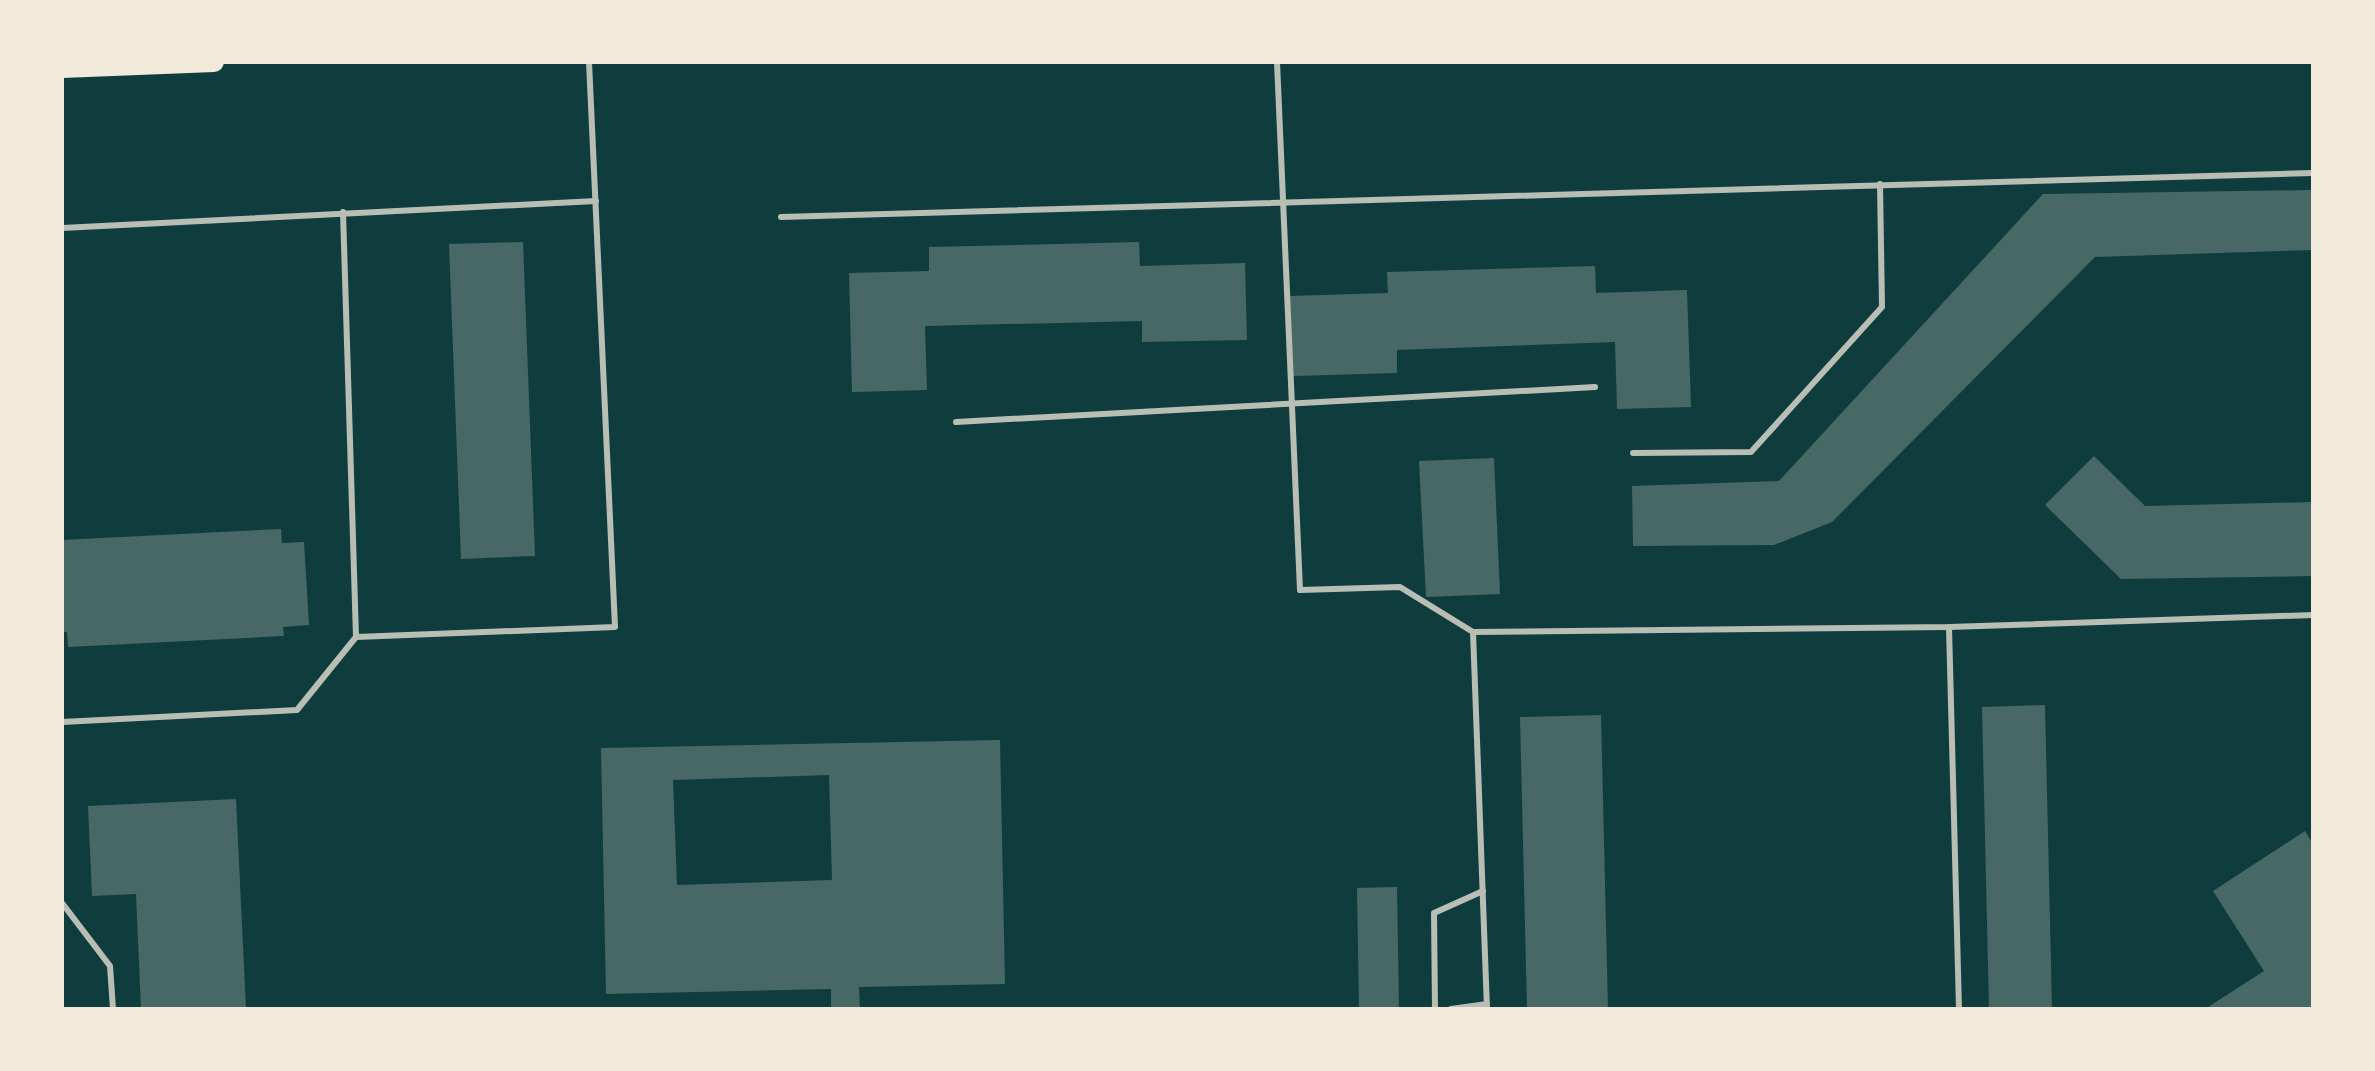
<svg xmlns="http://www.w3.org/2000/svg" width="2375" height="1071" viewBox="0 0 2375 1071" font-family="'Nunito Sans',sans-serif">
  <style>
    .building { fill: #486865; fill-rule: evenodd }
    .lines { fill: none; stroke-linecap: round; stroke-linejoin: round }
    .service { stroke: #b8beb3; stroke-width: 6 }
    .primary { stroke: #f1e9da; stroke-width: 20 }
  </style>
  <rect width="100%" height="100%" fill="#0f3d3e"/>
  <g class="building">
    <path d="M2313,190V250L2095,257L1832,522L1774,545L1633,546L1632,486L1779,481L2043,194Z"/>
    <path d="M523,242L535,556L461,559L449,244Z"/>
    <path d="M1139,242L1140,266L1245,263L1247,340L1142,342V321L925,326L927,390L852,392L849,273L929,271V247Z"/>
    <path d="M1595,266L1596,293L1687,290L1691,407L1617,409L1615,342L1397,350V373L1293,376L1290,296L1388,293L1387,272Z"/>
    <path d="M2094,456L2145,506L2313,502V576L2121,579L2045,505Z"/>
    <path d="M1494,458L1500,594L1426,597L1419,461Z"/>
    <path d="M281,529L282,543L304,542L309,625L283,627L284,636L68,647L67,632H62V540Z"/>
    <path d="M2045,705L2052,1009H1989L1982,707Z"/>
    <path d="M1601,715L1608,1009H1527L1520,717Z"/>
    <path d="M1000,740L1005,984L859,987L860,1009H831V989L606,994L601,748ZM829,775L832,880L677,885L673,780Z"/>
    <path d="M236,799L246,1009H141L136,894L92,896L88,806Z"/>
    <path d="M2305,831L2313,844V1009H2205L2264,971L2213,891Z"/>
    <path d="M1397,887L1399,1009H1359L1357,888Z"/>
  </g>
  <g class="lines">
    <g class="service">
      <path d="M1277,62L1300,590L1400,587L1473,632L1487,1009"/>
      <path d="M343,212L356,637L615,627L589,62"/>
      <path d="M781,217L2313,173"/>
      <path d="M62,228L596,201"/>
      <path d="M956,422L1595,387"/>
      <path d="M1633,453L1751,452L1882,307L1880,184"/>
      <path d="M1949,627L1959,1009"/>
      <path d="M1473,632L1949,627L2313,615"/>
      <path d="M62,722L297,710L356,637"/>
      <path d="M62,903L110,966L113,1009"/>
      <path d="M1435,1009L1434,913L1483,891"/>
      <path d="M1451,1009L1487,1004"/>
    </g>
    <path class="primary" d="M62,68L214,62"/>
  </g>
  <rect width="2375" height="1071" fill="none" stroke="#f1e9da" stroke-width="128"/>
</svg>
